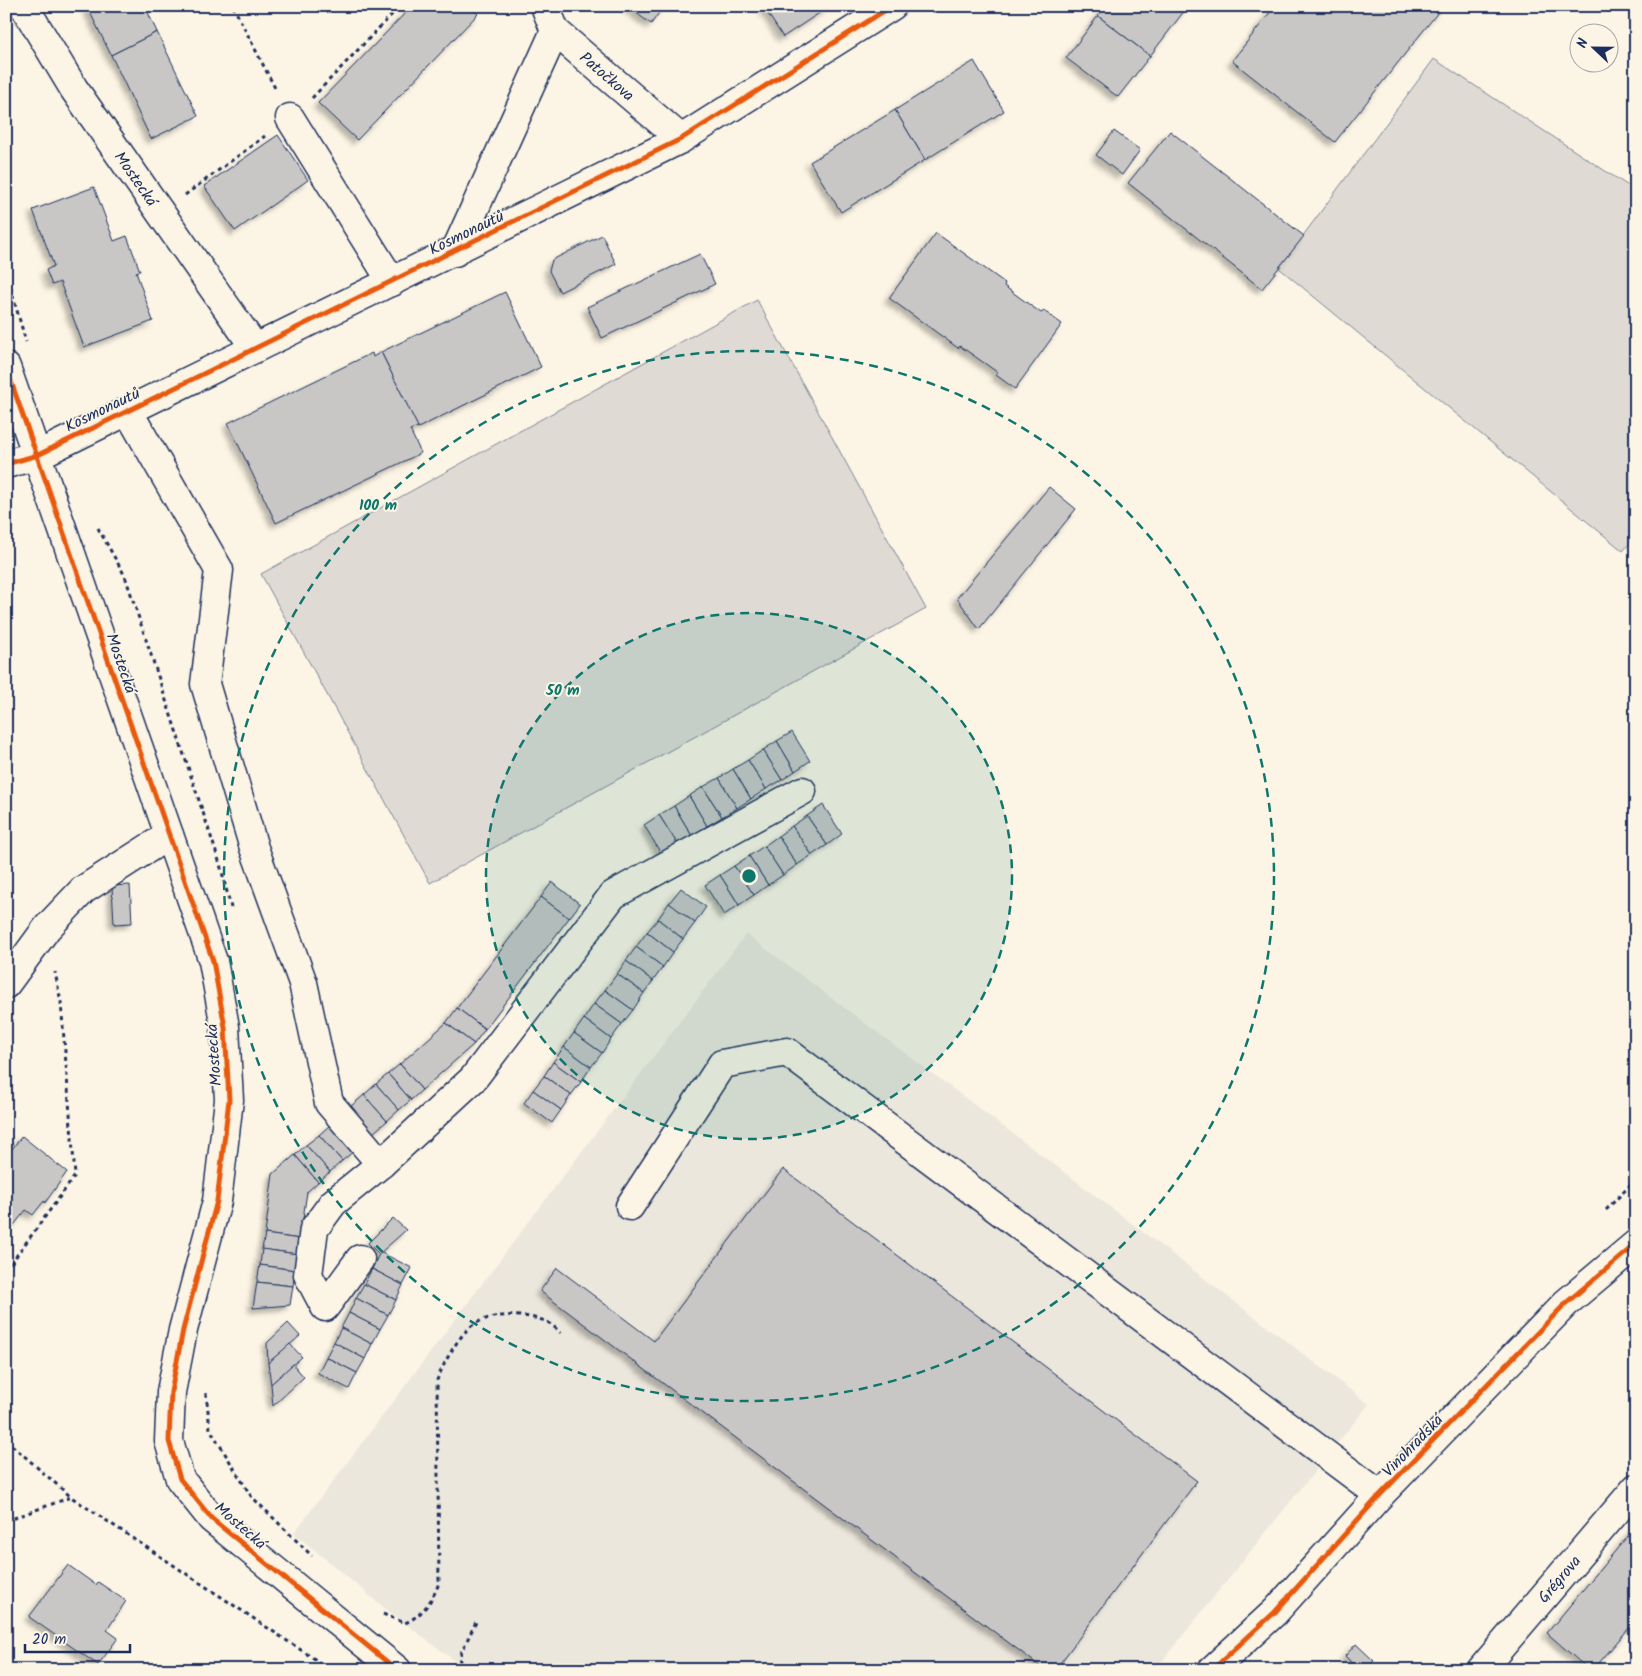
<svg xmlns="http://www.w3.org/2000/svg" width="1642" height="1676" viewBox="0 0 1642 1676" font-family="Kalam,sans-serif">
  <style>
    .built { fill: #ece7dc }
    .green { fill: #dfdbd4; stroke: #7d8599 }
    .building { fill: #c8c7c6; stroke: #1b2f5e; filter: url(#shadow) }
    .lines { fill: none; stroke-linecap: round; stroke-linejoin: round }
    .minor-casing { stroke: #1b2f5e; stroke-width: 31 }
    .path { stroke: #1b2f5e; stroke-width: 3; stroke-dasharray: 4 4; stroke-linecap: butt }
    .minor { stroke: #fcf5e5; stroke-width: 28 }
    .cycleway-casing { stroke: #fcf5e5; stroke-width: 8 }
    .cycleway { stroke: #e8590c; stroke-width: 5 }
    .ring { fill: none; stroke: #0f766e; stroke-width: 2.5; stroke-dasharray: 9 6 }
    .labels { text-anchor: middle; stroke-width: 4; stroke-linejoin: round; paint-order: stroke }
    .street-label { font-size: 16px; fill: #1b2f5e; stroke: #fcf5e5 }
    .centre { fill: #0f766e; stroke: #fcf5e5; stroke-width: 2.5 }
    .ring-label { font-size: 15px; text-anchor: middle; font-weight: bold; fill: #0f766e; stroke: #fcf5e5; stroke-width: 4; stroke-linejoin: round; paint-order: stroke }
  </style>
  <defs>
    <filter id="shadow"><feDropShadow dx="-4.5" dy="4.5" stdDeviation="2.5" flood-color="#0004"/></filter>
  </defs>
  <rect width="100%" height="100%" fill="#fcf5e5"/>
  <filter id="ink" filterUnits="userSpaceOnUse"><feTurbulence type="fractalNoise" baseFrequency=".02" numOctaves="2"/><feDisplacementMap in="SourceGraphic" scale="10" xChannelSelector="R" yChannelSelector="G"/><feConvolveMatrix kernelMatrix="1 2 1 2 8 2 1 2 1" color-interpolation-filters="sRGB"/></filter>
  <g filter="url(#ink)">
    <path class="built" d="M746,934L1080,1184L1369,1404L1155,1670H467L387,1610L294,1533Z"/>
    <g class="green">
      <path d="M1434,59L1636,191V536L1623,551L1279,268Z"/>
      <path d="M757,300L926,609L430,883L261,574Z"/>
    </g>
    <g class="building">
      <path d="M87,6H145L157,32L111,55Z"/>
      <path d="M412,6H470L478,14L357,140L318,103Z"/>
      <path d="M627,6H664L651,24Z"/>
      <path d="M763,6H830L783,37Z"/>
      <path d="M1105,6H1188L1150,56L1098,16Z"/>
      <path d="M1275,6H1443L1335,142L1232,61Z"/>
      <path d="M1098,16L1150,56L1118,97L1066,58Z"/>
      <path d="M157,32L198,116L151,139L111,55Z"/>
      <path d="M974,61L1004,111L925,160L895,110Z"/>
      <path d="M895,110L925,160L841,212L810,162Z"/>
      <path d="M1114,131L1140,150L1122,175L1096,155Z"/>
      <path d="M1170,131L1304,236L1262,289L1128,183Z"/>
      <path d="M278,135L308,180L235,231L204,186Z"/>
      <path d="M94,187L114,241L127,236L140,271L136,272L153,321L84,347L60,282L52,285L46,270L54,266L33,210Z"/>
      <path d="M936,233L1005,283L1004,286L1041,313L1044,311L1062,324L1015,389L996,375L997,372L960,346L958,348L889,298Z"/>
      <path d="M602,235L616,264L560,292L549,271L552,260Z"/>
      <path d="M700,254L715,284L602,338L587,307Z"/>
      <path d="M505,292L541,367L418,428L381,352Z"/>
      <path d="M381,352L418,427L410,430L421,453L276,523L228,423L372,353L373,357Z"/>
      <path d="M1049,487L1076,509L979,629L957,598Z"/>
      <path d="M792,732L810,761L795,771L777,741Z"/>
      <path d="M777,741L795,771L782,780L763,750Z"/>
      <path d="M763,750L782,780L766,789L748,760Z"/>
      <path d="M748,760L766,789L751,799L733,769Z"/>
      <path d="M733,769L751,799L737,808L719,778Z"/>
      <path d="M719,778L737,808L722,817L703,787Z"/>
      <path d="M703,787L722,817L707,826L689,796Z"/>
      <path d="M689,796L707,826L692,836L674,806Z"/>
      <path d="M823,805L842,834L827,845L807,816Z"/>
      <path d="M674,806L692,836L678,845L659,815Z"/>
      <path d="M659,815L678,845L662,855L644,825Z"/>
      <path d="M807,816L827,845L812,855L792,826Z"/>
      <path d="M792,826L812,855L797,865L778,836Z"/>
      <path d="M778,836L797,865L783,875L764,846Z"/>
      <path d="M764,846L783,875L768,885L749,856Z"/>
      <path d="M749,856L768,885L754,895L734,866Z"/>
      <path d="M734,866L754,895L739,905L720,875Z"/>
      <path d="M720,875L739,905L724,915L705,885Z"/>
      <path d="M552,882L580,904L569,918L541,897Z"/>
      <path d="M130,885L132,923L114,924L112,886Z"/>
      <path d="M681,888L706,907L695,923L669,903Z"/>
      <path d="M541,897L569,918L485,1029L457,1008Z"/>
      <path d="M669,903L695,923L683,939L658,919Z"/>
      <path d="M658,919L683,939L673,952L647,932Z"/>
      <path d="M647,932L673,952L663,967L636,947Z"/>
      <path d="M636,947L663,967L653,981L626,961Z"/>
      <path d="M626,961L653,981L644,993L617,974Z"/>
      <path d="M617,974L644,993L633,1010L605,990Z"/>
      <path d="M605,990L633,1010L622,1024L594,1004Z"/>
      <path d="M594,1004L622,1024L611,1039L584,1019Z"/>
      <path d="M457,1008L485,1029L474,1044L446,1023Z"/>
      <path d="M584,1019L611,1039L602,1053L574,1033Z"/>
      <path d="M446,1023L474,1044L422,1090L400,1064Z"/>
      <path d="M574,1033L602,1053L591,1067L564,1047Z"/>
      <path d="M564,1047L591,1067L581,1082L553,1062Z"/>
      <path d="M553,1062L581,1082L571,1095L544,1076Z"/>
      <path d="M400,1064L422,1090L411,1100L388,1074Z"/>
      <path d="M388,1074L411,1100L399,1110L376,1084Z"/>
      <path d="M544,1076L571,1095L561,1110L533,1090Z"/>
      <path d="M376,1084L399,1110L387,1121L364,1095Z"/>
      <path d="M533,1090L561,1110L552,1123L524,1103Z"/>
      <path d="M364,1095L387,1121L373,1133L350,1107Z"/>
      <path d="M331,1124L355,1150L342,1161L319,1135Z"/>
      <path d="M319,1135L342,1161L330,1172L306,1145Z"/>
      <path d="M22,1136L67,1172L45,1203L44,1201L33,1215L26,1210L6,1235V1157Z"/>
      <path d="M306,1145L330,1172L318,1182L295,1155Z"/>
      <path d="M295,1155L318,1182L307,1192L300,1239L265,1234L273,1174Z"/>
      <path d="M783,1169L1197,1481L1055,1670H1045L540,1291L557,1268L654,1341Z"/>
      <path d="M393,1218L406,1230L379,1254L368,1243Z"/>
      <path d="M265,1234L300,1239L297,1254L262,1249Z"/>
      <path d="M262,1249L297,1254L295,1270L260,1265Z"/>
      <path d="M382,1253L412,1268L403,1285L372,1269L379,1254Z"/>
      <path d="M260,1265L295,1270L293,1286L257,1282Z"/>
      <path d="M372,1269L403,1285L396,1300L364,1284Z"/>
      <path d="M257,1282L293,1286L290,1305L253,1308Z"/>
      <path d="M364,1284L396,1300L388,1315L356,1298Z"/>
      <path d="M356,1298L388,1315L380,1329L349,1313Z"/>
      <path d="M349,1313L380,1329L372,1344L341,1328Z"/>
      <path d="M288,1323L300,1336L268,1363L267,1343Z"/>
      <path d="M341,1328L372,1344L365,1359L334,1342Z"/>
      <path d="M334,1342L365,1359L357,1373L326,1357Z"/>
      <path d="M290,1344L302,1357L271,1384L268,1363Z"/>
      <path d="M326,1357L357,1373L349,1389L318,1373Z"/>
      <path d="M293,1364L304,1377L273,1406L271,1384Z"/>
      <path d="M1636,1526V1620L1593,1670H1589L1547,1633Z"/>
      <path d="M68,1565L96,1585L98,1582L126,1601L107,1630L118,1638L98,1665L29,1617Z"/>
      <path d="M1356,1644L1374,1661L1365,1670H1359L1345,1656Z"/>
    </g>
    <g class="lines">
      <g class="minor-casing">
        <g id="minor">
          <path id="s1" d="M24,6L74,89L255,348"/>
          <path id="s2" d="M545,6L555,31L681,139"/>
          <path d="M290,118L392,282"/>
          <path d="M455,252L555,31"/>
          <path d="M6,367L213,961L225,1027L229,1100L217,1201L183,1330L171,1392L169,1441L180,1479L212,1519L397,1670"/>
          <path d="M128,411L219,570L205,684L254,848L303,983L329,1103L381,1164"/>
          <path d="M6,464L38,455L681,139L892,6"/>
          <path d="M6,984L47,928L83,890L169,835"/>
          <path d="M630,1206L722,1064L787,1052L1380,1495"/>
          <path d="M360,1259L325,1307L308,1275L314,1229L333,1203L381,1164L473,1079L613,895L802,791"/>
          <path d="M1212,1670L1275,1612L1380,1495L1566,1303L1636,1244"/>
          <path id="s3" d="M1481,1670L1636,1488"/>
        </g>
      </g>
      <g class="path">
        <path d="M233,6L276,90"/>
        <path d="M312,98L400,6"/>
        <path d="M185,195L265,136"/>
        <path d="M6,272L26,342"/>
        <path d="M98,528L125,576L220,864L231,908"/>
        <path d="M1606,1210L1636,1179"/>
        <path d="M6,1270L75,1176L61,1002L55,972"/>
        <path d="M206,1393L210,1429L251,1496L312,1556"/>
        <path d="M6,1440L71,1497L331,1670"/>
        <path d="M6,1521L71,1497"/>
        <path d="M383,1614L405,1623C423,1615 432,1601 439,1583L437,1380C444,1363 454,1344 467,1330C484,1312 523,1313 545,1321C551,1323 556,1329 561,1333"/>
        <path d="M462,1670L459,1657L476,1622"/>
      </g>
      <use href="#minor" class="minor"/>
      <g class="cycleway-casing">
        <g id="cycleway">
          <path d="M6,367L213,961L225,1027L229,1100L217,1201L183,1330L171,1392L169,1441L180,1479L212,1519L397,1670"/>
          <path d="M6,464L38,455L681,139L892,6"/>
          <path d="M1212,1670L1275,1612L1380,1495L1566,1303L1636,1244"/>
        </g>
      </g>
      <use href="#cycleway" class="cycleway"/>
    </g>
  </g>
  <circle cx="749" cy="876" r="263" fill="#0f766e" fill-opacity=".12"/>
  <g class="ring">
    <circle cx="749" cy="876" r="263"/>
    <circle cx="749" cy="876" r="525"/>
  </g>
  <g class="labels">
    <g class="street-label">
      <text dy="6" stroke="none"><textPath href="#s2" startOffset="96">Patočkova</textPath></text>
      <text dy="6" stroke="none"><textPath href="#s1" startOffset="206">Mostecká</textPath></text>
      <text transform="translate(466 232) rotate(-26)" y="6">Kosmonautů</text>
      <text transform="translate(102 409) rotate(-26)" y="6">Kosmonautů</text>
      <text transform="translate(122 663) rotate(71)" y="6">Mostecká</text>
      <text transform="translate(213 1055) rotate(-94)" y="6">Mostecká</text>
      <text transform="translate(1412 1445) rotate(-46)" y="6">Vinohradská</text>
      <text transform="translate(241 1525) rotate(41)" y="6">Mostecká</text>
      <text dy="6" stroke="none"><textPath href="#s3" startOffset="120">Grégrova</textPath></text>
    </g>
  </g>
  <circle cx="749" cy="876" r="8" class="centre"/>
  <g class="ring-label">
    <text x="378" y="510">100 m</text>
    <text x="563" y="695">50 m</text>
  </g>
  <rect width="1642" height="1676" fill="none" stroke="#fcf5e5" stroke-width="25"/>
  <rect x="12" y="12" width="1617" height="1651" fill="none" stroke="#1b2f5e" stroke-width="2" filter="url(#ink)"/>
  <g transform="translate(1594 48) rotate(292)"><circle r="24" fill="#fcf5e5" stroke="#a2a6af"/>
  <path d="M0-4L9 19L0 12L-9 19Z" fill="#1b2f5e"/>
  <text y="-8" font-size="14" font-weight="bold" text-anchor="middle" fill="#1b2f5e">N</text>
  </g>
  <path d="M25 1644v8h105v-8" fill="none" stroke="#1b2f5e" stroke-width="2.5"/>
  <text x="32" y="1644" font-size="15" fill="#1b2f5e" stroke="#fcf5e5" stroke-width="4" paint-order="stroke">20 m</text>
</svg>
